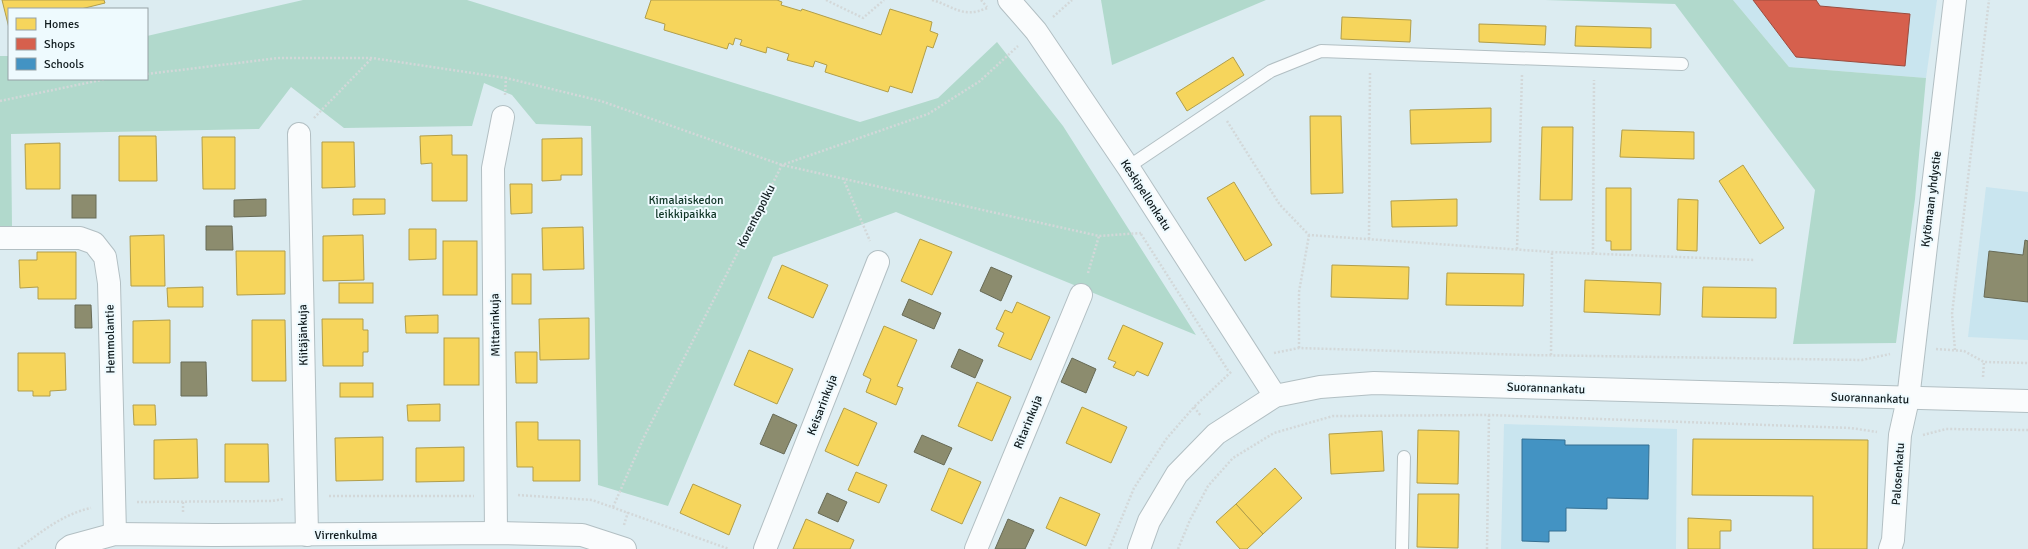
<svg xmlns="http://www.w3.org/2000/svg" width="2028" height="549" viewBox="0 0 2028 549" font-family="Signika,sans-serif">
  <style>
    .built { fill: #c9e5ef }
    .green { fill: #b1d9cc }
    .homes { fill: #f6d55c; stroke: #b19e4a }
    .shops { fill: #d6604d; stroke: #9b4c3f }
    .schools { fill: #4393c3; stroke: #346f92 }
    .industry { fill: #8c8c6e; stroke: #676a56 }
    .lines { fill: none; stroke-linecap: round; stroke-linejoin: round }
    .service-casing { stroke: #b2bfc3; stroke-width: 14 }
    .minor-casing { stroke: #b2bfc3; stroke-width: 24 }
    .tertiary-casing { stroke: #b2bfc3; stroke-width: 24 }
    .path { stroke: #d3d8d9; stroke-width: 2.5; stroke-dasharray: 2 2; stroke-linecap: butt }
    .service { stroke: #fafcfd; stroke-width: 12 }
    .minor { stroke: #fafcfd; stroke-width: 22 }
    .tertiary { stroke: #fafcfd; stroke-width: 22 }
    .labels { text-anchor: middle; stroke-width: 4; stroke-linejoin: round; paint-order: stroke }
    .street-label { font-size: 12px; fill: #111c1f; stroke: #eefafe }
    .park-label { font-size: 12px; fill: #103526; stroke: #eefafe }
  </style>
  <rect width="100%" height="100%" fill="#dcecf1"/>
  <g class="built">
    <path d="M1733,0H1937L1926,78L1789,67Z"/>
    <path d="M1986,187L2028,192V340L1968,337Z"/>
    <path d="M1504,424L1677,429L1676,549H1501Z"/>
  </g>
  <g class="green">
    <path d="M303,0H467L860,122L938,98L997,42L1063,126L1196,335L896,212L773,257L668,506L598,485L591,126L536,124L512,95L484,83L472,126L344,128L291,87L259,129L11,134L12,227H0V56H9V79H147V36Z"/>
    <path d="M1101,0H1266L1112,65Z"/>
    <path d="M1545,0H1733L1789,67L1926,78L1915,199L1896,343L1793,344L1815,190L1675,4Z"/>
  </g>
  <g class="homes">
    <path d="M2,0H104L105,3L81,9H9V28Z"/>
    <path d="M651,0H777L782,2L781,5L801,11L802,9L881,35L890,9L932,22L930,31L938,34L933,48L927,46L912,93L890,86L888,92L825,72L827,65L815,61L813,67L787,60L789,54L767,47L766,53L740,45L742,40L735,38L733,45L729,43L727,49L664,30L665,24L645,18Z"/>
    <path d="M1342,17L1411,20L1410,42L1341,39Z"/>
    <path d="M1479,24L1546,26L1545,45L1479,42Z"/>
    <path d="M1576,26L1651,28V48L1575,46Z"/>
    <path d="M1233,57L1244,75L1187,111L1176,93Z"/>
    <path d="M1491,108V142L1411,144L1410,110Z"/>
    <path d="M1310,116H1341L1343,193L1311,194Z"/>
    <path d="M1542,127H1573L1572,200H1540Z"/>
    <path d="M1622,130L1694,132V159L1620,157Z"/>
    <path d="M452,135V155H467V201H432V163L421,164L420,136Z"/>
    <path d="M119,136H156L157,181H119Z"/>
    <path d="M202,137H235V189H203Z"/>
    <path d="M582,138V175H561V180L542,181V139Z"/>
    <path d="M322,142H354L355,187L322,188Z"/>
    <path d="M60,143V189H26L25,144Z"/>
    <path d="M1743,165L1784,228L1760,244L1719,181Z"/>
    <path d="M1234,182L1272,245L1245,261L1207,198Z"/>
    <path d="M510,184H532V213L511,214Z"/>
    <path d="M1606,188H1631V250H1611V241H1606Z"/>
    <path d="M353,199H385V214L353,215Z"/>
    <path d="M1457,199V226L1392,227L1391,201Z"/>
    <path d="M1678,199L1698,200L1697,251L1677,250Z"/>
    <path d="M583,227L584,269L543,270L542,228Z"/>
    <path d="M409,229H436V259L409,260Z"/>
    <path d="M164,235L165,286H131L130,236Z"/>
    <path d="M363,235L364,280L323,281V236Z"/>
    <path d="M920,239L952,252L932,295L901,281Z"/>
    <rect x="443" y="241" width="34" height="54"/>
    <path d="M236,251H285V294L237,295Z"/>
    <path d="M37,252H76V299H38V287L20,288L19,260H37Z"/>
    <path d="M782,265L828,285L813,318L768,298Z"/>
    <path d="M1332,265L1409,267L1408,299L1331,297Z"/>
    <path d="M1447,273L1524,274L1523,306L1446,305Z"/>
    <rect x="512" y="274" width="19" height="30"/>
    <path d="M1585,280L1661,283L1660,315L1584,312Z"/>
    <rect x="339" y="283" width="34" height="20"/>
    <path d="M203,287V307H168L167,288Z"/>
    <path d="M1703,287L1776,288V318L1702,317Z"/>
    <path d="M1017,302L1050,317L1031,360L998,346L1004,333L996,329L1005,310L1012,313Z"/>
    <path d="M438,315V333H406L405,316Z"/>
    <path d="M589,318V359L540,360L539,319Z"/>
    <path d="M322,319H363V330H368V352H363V366H323Z"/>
    <path d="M170,320V363H133V321Z"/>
    <path d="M252,320H285L286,381H252Z"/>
    <path d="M1123,325L1163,343L1148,376L1137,371L1134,376L1113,367L1116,362L1108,359Z"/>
    <path d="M884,326L917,340L897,386L903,388L896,405L866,392L871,379L863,375Z"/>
    <rect x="444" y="338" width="35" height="47"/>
    <path d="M749,350L793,369L777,404L734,385Z"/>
    <path d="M515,352H537V383H516Z"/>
    <path d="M18,353H65L66,390L50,391V396H33V391H18Z"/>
    <path d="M977,382L1011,397L992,441L958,426Z"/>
    <rect x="340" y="383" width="33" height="14"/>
    <path d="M440,404V421H408L407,405Z"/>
    <path d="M133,405H155L156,425H134Z"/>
    <path d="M1082,407L1127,427L1111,463L1066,443Z"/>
    <path d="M844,408L877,423L858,466L825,451Z"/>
    <path d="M516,422H538V440H580V481H533V467H517Z"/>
    <path d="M1418,430L1459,431L1458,484L1417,483Z"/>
    <path d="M1382,431L1384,471L1331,474L1329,434Z"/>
    <path d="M383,437V480L336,481L335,438Z"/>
    <path d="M197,439L198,478L154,479V440Z"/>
    <path d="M1693,439L1868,440L1867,549H1813V496L1692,495Z"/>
    <path d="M225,444H268L269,482H225Z"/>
    <path d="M464,447V481L416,482V448Z"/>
    <path d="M949,468L981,482L962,524L931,510Z"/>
    <path d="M1275,468L1302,498L1263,534L1236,504Z"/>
    <path d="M856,472L887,485L879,503L848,490Z"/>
    <path d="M693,484L741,505L729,535L680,513Z"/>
    <path d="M1418,494H1459L1458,548L1417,547Z"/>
    <path d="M1060,497L1100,514L1086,546L1046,528Z"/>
    <path d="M1236,504L1263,534L1247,549H1240L1216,522Z"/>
    <path d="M1688,518L1731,520V531H1720V549H1688Z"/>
    <path d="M806,519L854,540L850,549H793Z"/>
  </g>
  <path class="shops" d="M1753,0H1816L1820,6L1910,14L1905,66L1796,57Z"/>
  <path class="schools" d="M1522,439L1565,440V445H1649L1648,499L1607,498V509L1566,508V531H1549V542L1522,541Z"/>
  <g class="industry">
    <rect x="72" y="195" width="24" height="23"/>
    <path d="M266,199V216L234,217V200Z"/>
    <path d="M206,226H232L233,250H206Z"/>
    <path d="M2025,240L2028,241V302L1984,297L1989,251L2023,255Z"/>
    <path d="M991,267L1012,276L1001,301L980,291Z"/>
    <path d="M909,299L941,313L934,329L902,315Z"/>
    <path d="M75,305H91L92,328H75Z"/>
    <path d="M959,349L983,360L975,378L951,367Z"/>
    <path d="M1072,358L1096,369L1086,393L1061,382Z"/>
    <path d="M181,362H206L207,396H181Z"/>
    <path d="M773,414L797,425L784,454L760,444Z"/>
    <path d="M922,435L952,448L944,465L914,452Z"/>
    <path d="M827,493L847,502L838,522L818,513Z"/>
    <path d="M1008,519L1034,530L1025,549H995Z"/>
  </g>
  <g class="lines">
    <g class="service-casing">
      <g id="service">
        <path d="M1128,167L1271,71L1321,51L1682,64"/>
        <path d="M1402,549L1404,457"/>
      </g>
    </g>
    <g class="minor-casing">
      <g id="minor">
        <path d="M1009,0L1036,31L1128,167L1275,396"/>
        <path d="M299,134L307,535"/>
        <path d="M0,238H80L94,243L105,257L109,283L115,534"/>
        <path d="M496,533L493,168L503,117"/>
        <path d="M67,549L71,546L115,534L214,535L496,533L582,535L625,549"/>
        <path d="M765,549L878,262"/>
        <path d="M976,549L1081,295"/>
        <path d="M1890,549L1893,540L1900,435L1908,399L1955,0"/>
      </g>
    </g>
    <g class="tertiary-casing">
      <path id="tertiary" d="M1139,549L1149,521L1177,474L1216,434L1275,396L1320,387L1374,383L2028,401"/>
    </g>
    <g class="path">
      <path d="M826,0L863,18L884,0"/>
      <path d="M932,0C954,6 962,19 987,8"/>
      <path d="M981,0L987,7"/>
      <path d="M1053,17L1072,0"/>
      <path d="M147,74L279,58H372L506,78"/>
      <path d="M505,95L506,78L601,101L782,165L1099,236L1141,233"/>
      <path d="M0,101L106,79"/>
      <path d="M314,118L372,58"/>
      <path d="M1227,121L1280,205L1309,235L1552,252L1755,260"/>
      <path d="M843,178L870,241"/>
      <path d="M1141,234L1229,372"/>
      <path d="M1369,239L1370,71"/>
      <path d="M1517,249L1522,75"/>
      <path d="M1593,253L1594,80"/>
      <path d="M1088,273L1099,236"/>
      <path d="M1299,348V292L1309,235"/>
      <path d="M1936,349L1964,351L1984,362L2028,363"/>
      <path d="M1955,350L1952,314L1989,0"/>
      <path d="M1274,353L1299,348L1527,355L1862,360L1890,354"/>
      <path d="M1551,355L1552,252"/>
      <path d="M1983,377L1984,362"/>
      <path d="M1194,407L1201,416"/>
      <path d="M1923,435L1946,429L2028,430"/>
      <path d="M518,495L592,500L729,549"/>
      <path d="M329,496H474"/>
      <path d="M137,502L272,501L284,499"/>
      <path d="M183,502V512"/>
      <path d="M613,507L644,437L782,165L928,114L980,81L1018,46"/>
      <path d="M624,525L628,512"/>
      <path d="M18,549C41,532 63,514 91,508"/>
      <path d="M1109,549L1134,488L1167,438L1194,407L1232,371"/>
      <path d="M1178,549L1190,520L1208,486L1233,458L1274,433L1333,416L1489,415L1851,428L1877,432"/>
      <path d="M1487,549L1489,415"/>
    </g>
    <use href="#service" class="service"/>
    <use href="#minor" class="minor"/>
    <use href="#tertiary" class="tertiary"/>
  </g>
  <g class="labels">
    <g class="street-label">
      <text transform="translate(1146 195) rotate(57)" y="4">Keskipellonkatu</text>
      <text transform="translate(1931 199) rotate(-83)" y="4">Kytömaan yhdystie</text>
      <text transform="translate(756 216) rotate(-63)" y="4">Korentopolku</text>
      <text transform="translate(495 325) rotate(-91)" y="4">Mittarinkuja</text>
      <text transform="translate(303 335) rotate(-91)" y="4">Kiitäjänkuja</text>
      <text transform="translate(110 339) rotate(-91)" y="4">Hemmolantie</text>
      <text transform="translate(1546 388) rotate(2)" y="4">Suorannankatu</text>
      <text transform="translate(1870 398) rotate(2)" y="4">Suorannankatu</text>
      <text transform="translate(822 405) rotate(-69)" y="4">Keisarinkuja</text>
      <text transform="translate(1028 422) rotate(-68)" y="4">Ritarinkuja</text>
      <text transform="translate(1898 474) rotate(-86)" y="4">Palosenkatu</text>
      <text x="346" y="539">Virrenkulma</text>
    </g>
    <g class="park-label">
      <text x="686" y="204">Kimalaiskedon<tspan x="686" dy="14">leikkipaikka</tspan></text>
    </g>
  </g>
  <rect x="8" y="8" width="140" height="72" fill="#eefafe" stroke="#96a1a5"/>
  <rect x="16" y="18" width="20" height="12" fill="#f6d55c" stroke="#96a1a5"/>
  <text x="44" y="28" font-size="12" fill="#111c1f">Homes</text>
  <rect x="16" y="38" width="20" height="12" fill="#d6604d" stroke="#96a1a5"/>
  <text x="44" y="48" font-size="12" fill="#111c1f">Shops</text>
  <rect x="16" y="58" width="20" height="12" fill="#4393c3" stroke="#96a1a5"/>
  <text x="44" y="68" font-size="12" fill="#111c1f">Schools</text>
</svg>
